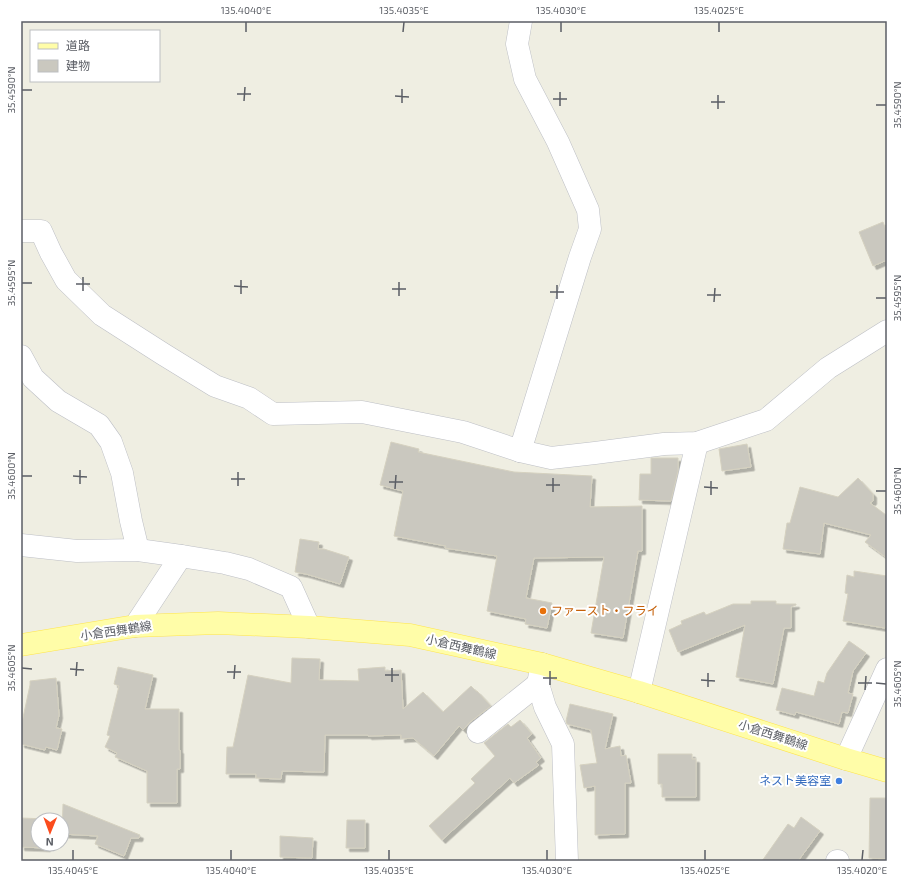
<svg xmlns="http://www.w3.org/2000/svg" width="908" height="882" viewBox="0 0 908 882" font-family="'Exo 2','Noto Sans JP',sans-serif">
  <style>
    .building { fill: #cac8bf; stroke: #d5d1c0; filter: url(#shadow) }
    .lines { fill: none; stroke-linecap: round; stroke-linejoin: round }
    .minor-casing { stroke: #bdbfc5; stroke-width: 23 }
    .major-casing { stroke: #ffe54c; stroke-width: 23 }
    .minor { stroke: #fff; stroke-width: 22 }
    .major { stroke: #fffda8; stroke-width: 22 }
    .ticks { fill: none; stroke: #5b5e65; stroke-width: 1.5 }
    .food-dot { fill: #e8710a; stroke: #fff; stroke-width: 1.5 }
    .shop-dot { fill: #3f7fe0; stroke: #fff; stroke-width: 1.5 }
    .labels { text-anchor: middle; stroke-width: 4; stroke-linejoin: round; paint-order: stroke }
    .food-label { font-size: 12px; fill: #c56008; stroke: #fff; text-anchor: start }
    .street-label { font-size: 12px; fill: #5b5e65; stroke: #fff }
    .shop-label { font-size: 12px; fill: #366cbe; stroke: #fff; text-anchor: end }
    .neatline { fill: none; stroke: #5b5e65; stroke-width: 1.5 }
    .ticks-label { font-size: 10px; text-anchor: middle; fill: #5b5e65 }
  </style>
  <defs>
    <filter id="shadow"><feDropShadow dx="3.5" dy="3.5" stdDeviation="0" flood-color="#0004"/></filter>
  </defs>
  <rect width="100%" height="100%" fill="#efeee2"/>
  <g class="building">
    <path d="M883,222L887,232V260L873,266L859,232Z"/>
    <path d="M391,442L419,449L418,452L514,472L592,476L590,507L642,506V551H638L623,638L591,633L604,557L534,558L526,598L552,603L547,628L525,624L526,619L487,611L497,556L445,548L446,546L394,536L403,491L380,485Z"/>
    <path d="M747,444L751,467L722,471L719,449Z"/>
    <path d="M651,458H678V471L671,501L639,500L640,474H651Z"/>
    <path d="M858,478L873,494V501L870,503L886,515H887V558L865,542L871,535L824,523L820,554L783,549L787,523H790L800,487L838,497Z"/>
    <path d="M300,539L319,542L318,549H324L349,557L340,584L306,574L295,572Z"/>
    <path d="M854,571L887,576V616L885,628L843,621L848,594L845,593L847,575L854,577Z"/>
    <path d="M751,601H776V604H796V605L791,607V628H784L773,684L736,677L745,625L678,652L669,630L682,624L681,621L704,612L706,615L733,604H751Z"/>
    <path d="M849,641L866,653L853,671L848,693L853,694L848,713L842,712L839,724L796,712L795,715L776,710L782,688L814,696L818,681L824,683L827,673Z"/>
    <path d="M292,658L320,659L319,680L359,681L358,669L385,667V671L401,670L403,709L423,692L443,712L471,686L476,691H477L491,706L470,722L463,730L459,726L434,756L413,738L401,739V735L368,736V735H325L324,772L282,771L281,779L256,778V774H226L227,747H233L248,675L291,683Z"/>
    <path d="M118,667L153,675L145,709H179V750H180V769H177V803H147V771L115,757L117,753L105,747L110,736L107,735L119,686L114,684Z"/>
    <path d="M56,678L59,715L56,728L62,729L57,750L46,747L45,750L21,744V727L30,685V681Z"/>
    <path d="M570,704L613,714L605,749L620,746L621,756L626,755L631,783H625V834L595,835V786L584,788L580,765L597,763L591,730L567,724L566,721Z"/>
    <path d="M520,720L532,734L527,738L541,758L536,762L539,765L514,783L510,778L442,840L429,826L475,783L471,779L495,756L484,743L508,724L511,727Z"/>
    <path d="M658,754H692V759H696V797H662V784H658Z"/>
    <path d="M870,798H887V859L869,858Z"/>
    <path d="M63,804L140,835L139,838H131L124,856L95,844L98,836L62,834Z"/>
    <path d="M801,817L820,831L798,861H762L788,824L794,828Z"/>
    <path d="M21,818L48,819V820H38V844H47V848L21,847Z"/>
    <path d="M347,820H365V848H346Z"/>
    <path d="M280,836L313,838L312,858L280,857Z"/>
  </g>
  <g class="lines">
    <g class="minor-casing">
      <g id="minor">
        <path d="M21,231H41L51,253L66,280L102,315L163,354L215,386L249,398L273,414L362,412L463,432L520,451L580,257L590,229L588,210L558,142L525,79L517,44L521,21"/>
        <path d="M21,356L33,378L58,401L99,425L111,442L122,473L131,521L138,550"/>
        <path d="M520,451L551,458L595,453L664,444L697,443L766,420L828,368L887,331"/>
        <path d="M21,545L77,551L138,550L181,556L225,563L249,569L291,587L309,627"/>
        <path d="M135,626L181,556"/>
        <path d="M542,664L538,684L545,707L563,744L567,861"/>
        <path d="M639,692L697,443"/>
        <path d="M478,732L538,684"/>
        <path d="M846,759L887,669"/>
        <path d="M837,861H838"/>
      </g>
    </g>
    <g class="major-casing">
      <path id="major" d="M21,645L135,626L218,623L309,627L410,635L542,664L639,692L846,759L887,771"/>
    </g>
    <use href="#minor" class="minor"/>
    <use href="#major" class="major"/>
  </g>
  <path class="ticks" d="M246,32V22M403,32L404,22M561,32V22M719,32V22M22,90H32M237,94H251M395,96L409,97M553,99H567M244,101L245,87M711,102H725M402,103V89M876,105H886M560,106V92M718,109V95M22,283H32M76,284H90M234,286L248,287M392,289H406M83,291V277M550,292H564M241,294V280M707,295H721M399,296V282M876,298H886M557,299V285M714,302L715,288M22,476H32M73,476L87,477M231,479H245M389,482H403M80,484V470M546,485H560M238,486V472M704,487L718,488M395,489L396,475M876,491H886M553,492V478M711,495V481M22,668L32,669M70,669L84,670M227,672H241M385,675H399M76,676L77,662M543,678H557M234,679L235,665M701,680L715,681M392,682V668M858,683H872M876,683L886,684M550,685V671M708,687V673M865,690L866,676M73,860V850M231,860V850M389,860V850M547,860V850M705,860V850M862,860L863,850"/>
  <circle class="food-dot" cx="543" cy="611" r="4"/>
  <circle class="shop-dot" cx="839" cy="781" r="4"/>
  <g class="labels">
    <g class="food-label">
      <text x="551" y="615">ファースト・フライ</text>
    </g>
    <g class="street-label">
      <text transform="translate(116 631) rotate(-8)" y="4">小倉西舞鶴線</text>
      <text transform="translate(461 647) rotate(13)" y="4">小倉西舞鶴線</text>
      <text transform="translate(773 735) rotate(18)" y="4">小倉西舞鶴線</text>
    </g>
    <g class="shop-label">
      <text x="831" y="785">ネスト美容室</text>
    </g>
  </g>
  <rect width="908" height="882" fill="none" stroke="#ffffff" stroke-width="44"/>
  <rect x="30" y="30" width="130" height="52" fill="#ffffff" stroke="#bdbfc1"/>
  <rect x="38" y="43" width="20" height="6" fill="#fffda8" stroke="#bdbfc1"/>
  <text x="66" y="50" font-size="12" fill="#5b5e65">道路</text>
  <rect x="38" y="60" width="20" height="12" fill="#cac8bf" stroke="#bdbfc1"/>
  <text x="66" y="70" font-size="12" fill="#5b5e65">建物</text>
  <g transform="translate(50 832) rotate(181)"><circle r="19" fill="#ffffff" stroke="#bdbfc1"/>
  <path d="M0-3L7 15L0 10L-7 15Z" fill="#fb4c1d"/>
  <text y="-6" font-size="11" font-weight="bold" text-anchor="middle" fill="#5b5e65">N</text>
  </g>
  <rect x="22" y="22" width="864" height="838" class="neatline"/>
  <g class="ticks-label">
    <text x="246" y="14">135.4040°E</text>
    <text x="404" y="14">135.4035°E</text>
    <text x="561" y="14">135.4030°E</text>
    <text x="719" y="14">135.4025°E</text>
    <text transform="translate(11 90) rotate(-90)" y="4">35.4590°N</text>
    <text transform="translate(897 105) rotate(-90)" y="4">35.4590°N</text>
    <text transform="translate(11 283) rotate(-90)" y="4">35.4595°N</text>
    <text transform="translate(897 298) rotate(-90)" y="4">35.4595°N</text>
    <text transform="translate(11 476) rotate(-90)" y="4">35.4600°N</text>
    <text transform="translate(897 491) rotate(-90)" y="4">35.4600°N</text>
    <text transform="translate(11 668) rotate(-90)" y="4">35.4605°N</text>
    <text transform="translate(897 684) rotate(-90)" y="4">35.4605°N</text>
    <text x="73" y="874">135.4045°E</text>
    <text x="231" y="874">135.4040°E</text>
    <text x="389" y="874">135.4035°E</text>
    <text x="547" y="874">135.4030°E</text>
    <text x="705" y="874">135.4025°E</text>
    <text x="862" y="874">135.4020°E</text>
  </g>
</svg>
